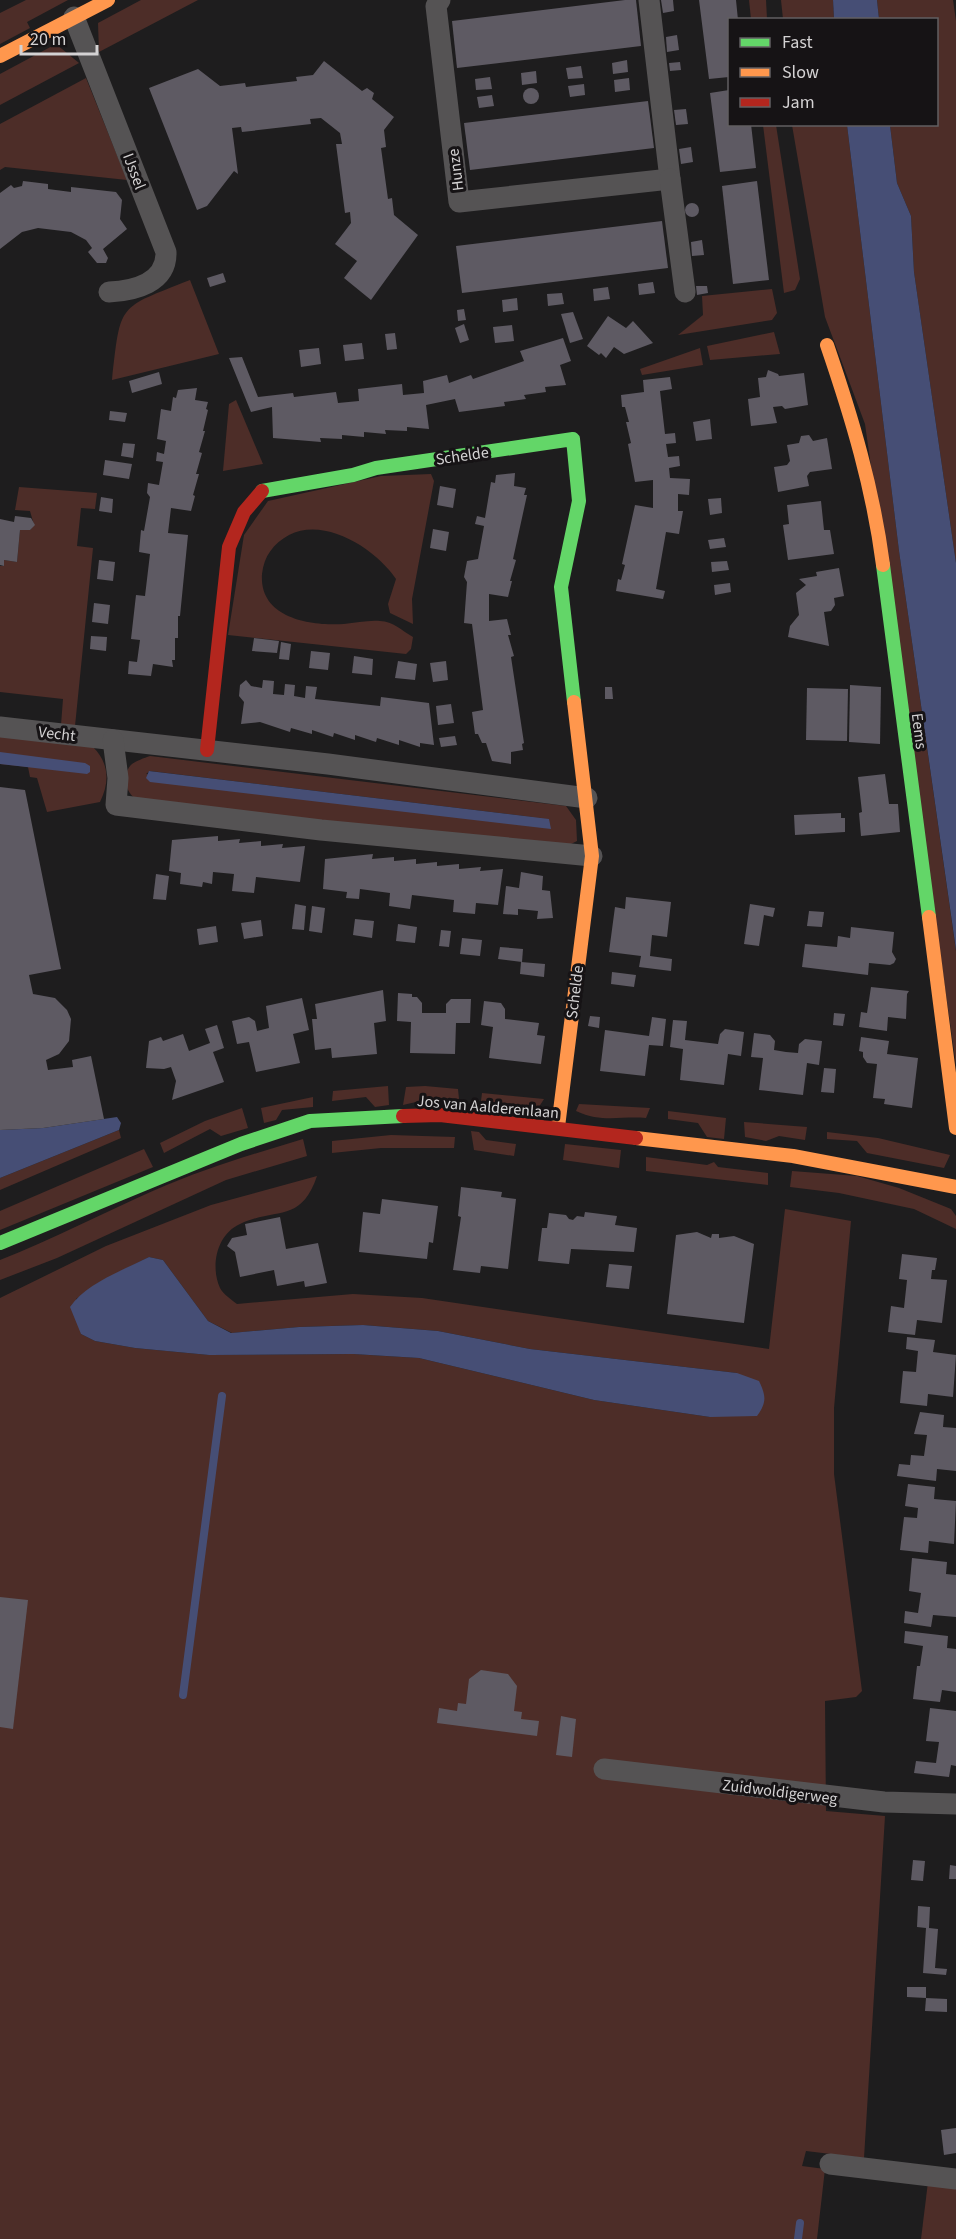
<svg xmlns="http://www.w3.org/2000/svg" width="956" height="2239" viewBox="0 0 956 2239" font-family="'Source Sans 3',sans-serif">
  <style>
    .green { fill: #4d2d28; fill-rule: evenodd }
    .water { fill: #464e75 }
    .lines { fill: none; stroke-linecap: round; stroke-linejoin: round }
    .stream { stroke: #464e75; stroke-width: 8 }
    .building { fill: #5e5a63 }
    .street { stroke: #555354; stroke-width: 21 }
    .fast { stroke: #63d668; stroke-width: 14 }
    .slow { stroke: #ff974d; stroke-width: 14 }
    .jam { stroke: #b3261e; stroke-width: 14 }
    .labels { text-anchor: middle; stroke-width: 6; stroke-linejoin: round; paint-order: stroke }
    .street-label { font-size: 16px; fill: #d4d2d3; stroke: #161315 }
  </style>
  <rect width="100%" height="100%" fill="#1e1d1e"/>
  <g class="green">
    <path d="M26,0H68L27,22L30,28L0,44V13Z"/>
    <path d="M141,0H198L99,52L98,23Z"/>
    <path d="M749,0H766L767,19H751Z"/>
    <path d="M781,0H833L834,19H783Z"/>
    <path d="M877,0H953L956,21V563L914,272L911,216L897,183L890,125L936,124V20L879,19Z"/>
    <path d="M56,44L79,63L0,105V74Z"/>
    <path d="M86,78L127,180L5,167L0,170V124Z"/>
    <path d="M763,125H776L800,279L795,290L784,293Z"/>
    <path d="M792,125H847L899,551L956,951V1065L865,424L825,317Z"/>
    <path d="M190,280L219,354L112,380C121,302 117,309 190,280Z"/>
    <path d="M772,289L777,313L772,320L678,335L703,315L702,296Z"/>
    <path d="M774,332L780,354L710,360L707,346Z"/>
    <path d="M700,348L703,365L642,375L640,369Z"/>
    <path d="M236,400L263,464L223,471L229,404Z"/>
    <path d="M431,474L434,481L412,599L413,624L390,613L388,604L396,579C376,549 325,516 289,535C273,544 264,556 262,574C259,618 310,626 344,624C356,623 368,620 380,621C393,621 402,631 413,637L411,649L406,654L228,635L244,535L268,501L381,476Z"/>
    <path d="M19,487L97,493L95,509L81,508L77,546L93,548L75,726L61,725L63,699L0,692V566H4V560L17,562L20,530H30L34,525L30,511L15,510Z"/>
    <path d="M0,736L93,747C109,763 110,782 100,802L47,812L37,778L30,777L28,767L0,764Z"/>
    <path d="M150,756L566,806L576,820L577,841L565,847L139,801C126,795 120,775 132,764C136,761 144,758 150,756ZM150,771L549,819L146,774Z"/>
    <path d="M388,1086L389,1105L375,1107L366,1097L332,1101L333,1091Z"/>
    <path d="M425,1086L458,1089L459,1099L433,1098L403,1105L406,1087Z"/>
    <path d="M482,1093L544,1099L537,1110L523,1111L506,1103L481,1101Z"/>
    <path d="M313,1097V1107L282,1110L276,1120L264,1123L261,1108Z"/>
    <path d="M579,1104L650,1108L646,1118C619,1116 602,1123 576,1111Z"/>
    <path d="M242,1108L248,1128L221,1136L210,1129L164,1153L160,1143L205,1121Z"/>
    <path d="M668,1111L726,1118L724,1139L707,1137L698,1123L668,1119Z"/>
    <path d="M744,1122L807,1127L805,1140L779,1136L766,1141L745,1137Z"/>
    <path d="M119,1130L121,1138L0,1190V1178Z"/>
    <path d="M471,1131L479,1132L486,1140L516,1144L514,1156L474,1150Z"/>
    <path d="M827,1132L878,1138L950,1155L944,1168L867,1153L857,1141L827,1139Z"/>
    <path d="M391,1135L455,1137L454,1148H381L332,1153V1141Z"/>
    <path d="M303,1139L307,1156L226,1180L57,1258L0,1280V1260C53,1239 103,1213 155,1190C203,1169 253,1154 303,1139Z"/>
    <path d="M565,1144L621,1150L619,1168L563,1160Z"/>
    <path d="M144,1149L153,1167L0,1230V1211Z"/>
    <path d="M646,1157L707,1165L714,1162L718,1167L768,1173V1185L646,1171Z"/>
    <path d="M792,1171L857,1176L899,1188L951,1209L956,1216V1229L914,1209L839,1193L790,1187Z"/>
    <path d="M317,1176C301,1224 275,1207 240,1224C217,1234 210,1266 220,1288C223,1294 232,1300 237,1304L353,1294L422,1298L769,1349L785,1209L851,1221L834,1408V1474L862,1691L856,1697L825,1701L826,1811L885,1816L864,2158L806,2151L802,2166L825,2169L817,2239H0V1298L106,1246L211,1205ZM149,1257L163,1260L208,1321L232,1333L299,1327L363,1325L438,1331L530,1349L737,1373L710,1417L594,1400L419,1358L353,1354L209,1355L135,1348L95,1341L81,1334L76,1299L98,1283Z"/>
    <path d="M928,2182L956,2186V2239H921Z"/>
  </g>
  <g class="water">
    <path d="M833,0H877L879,19H834Z"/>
    <path d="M847,125H890L897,183L911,216L914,272L956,563V950L899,551Z"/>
    <path d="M0,752L85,763L90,766V772L87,774L0,764Z"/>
    <path d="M149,771L549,819L551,829L150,782L146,778Z"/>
    <path d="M117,1117L121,1123L119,1130L0,1178V1130L43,1128Z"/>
    <path d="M149,1257L163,1260L208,1321L231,1333L299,1327L363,1325L438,1331L530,1349L737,1373L759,1381C766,1396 767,1402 757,1416L710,1417L594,1400L419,1358L353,1354L209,1355L135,1348L95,1341L81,1334L70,1307C86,1283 124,1270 149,1257Z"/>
  </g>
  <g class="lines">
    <g class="stream">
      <path d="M183,1695L222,1396"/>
      <path d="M798,2239L800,2223"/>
    </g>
  </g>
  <g class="building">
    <path d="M625,0H636L641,46L457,68L452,21Z"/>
    <path d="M661,0H673L674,11L663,13Z"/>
    <path d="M699,0H736L738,20H729V77L709,79Z"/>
    <path d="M677,35L679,50L667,52L666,37Z"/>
    <path d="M627,60L628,72L613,74L612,63Z"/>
    <path d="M324,61L362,91L367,88L374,93L372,99L394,117L384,130L386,147L381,148L388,199L392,198L394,215L418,235L371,300L344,278L357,261L335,244L351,223L350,212L345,213L336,144H342L340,133L321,118L310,119L311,124L242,132L241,127L232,128L238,174L234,171L207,206L197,210L149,88L198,69L220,86L245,83L246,87L297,81L296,77L313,75Z"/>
    <path d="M680,62L681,70L670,71L669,63Z"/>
    <path d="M581,66L583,78L568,79L566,68Z"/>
    <path d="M536,71L537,83L522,85L521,73Z"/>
    <path d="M490,77L492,89L476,90L475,79Z"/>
    <path d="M629,78L630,90L615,92L614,80Z"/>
    <path d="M584,84L585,95L570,97L568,86Z"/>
    <circle cx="531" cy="96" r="8"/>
    <path d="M729,90V124H751L756,168L720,172L710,93Z"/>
    <path d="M492,95L494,106L479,108L477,97Z"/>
    <path d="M648,101L654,148L470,170L464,123Z"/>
    <path d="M686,109L688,124L676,125L674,110Z"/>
    <path d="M691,147L693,162L681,164L679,149Z"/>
    <path d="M23,181L48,184V189L71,192V187L116,192L122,200L120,219L127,229L103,249L108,258L106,263H97L88,252L92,248L86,240L71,232L38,228L22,232L0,249V193L11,185L14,188L22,186Z"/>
    <path d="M757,181L769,280L733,284L722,186Z"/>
    <circle cx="692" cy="210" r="7"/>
    <path d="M662,221L668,268L462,293L456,246Z"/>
    <path d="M702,240L704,255L692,256L691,242Z"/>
    <path d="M223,273L226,282L210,287L207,278Z"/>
    <path d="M653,282L655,293L639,295L638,284Z"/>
    <path d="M696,286H707L708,293L697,295Z"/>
    <path d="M608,287L610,299L594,301L593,289Z"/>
    <path d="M562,293L564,304L548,306L547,294Z"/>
    <path d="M517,298L518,310L503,312L502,300Z"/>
    <path d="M464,309L466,320L458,321L457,310Z"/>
    <path d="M573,312L583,339L570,343L561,314Z"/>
    <path d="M608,316L626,328L633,321L653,343L624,354L614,347L606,358L601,353L599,355L587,346Z"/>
    <path d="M464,324L469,340L460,343L455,328Z"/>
    <path d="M512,325L514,341L495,343L493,327Z"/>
    <path d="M395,333L397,349L387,350L385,334Z"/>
    <path d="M563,338L571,361L560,365L566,385L545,387L546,392L524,395L526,399L504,402L505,406L459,412L455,399L426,405L429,429L407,427V431L385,430L386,434L364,432V437L342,435V439L320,438L321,442L273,438L272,407L251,412L229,358L242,357L258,397L293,393L294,397L336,392L338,403L359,401L358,389L402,384L403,395L424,393L423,381L447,375L449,383L471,375L473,379L524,361L520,351Z"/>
    <path d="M362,343L364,359L345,361L343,345Z"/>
    <path d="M319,348L321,364L301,367L299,350Z"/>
    <path d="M768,370L778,374L779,376L804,373L808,405L785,409L782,406L773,407L777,423L751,426L748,399L760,397L758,378L766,377Z"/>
    <path d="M159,372L162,384L132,393L129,381Z"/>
    <path d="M670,377L672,389L660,391L665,434L675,433L676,443L666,444L668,457L679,456L680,466L669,468L670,478L690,479L689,495L678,494V511H683L679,534L666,532L656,589L665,591L663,599L616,591L618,579L621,580L625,565L622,564L635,505L653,508V480L635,482L628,444L631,443L626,422H629L625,407H622L621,395L644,392L643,380Z"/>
    <path d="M197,388L195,400L208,402L206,409L208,410L203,431H205L199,452L202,453L196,474H199L193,495L195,496L191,511L171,508L168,533L188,535L180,616H178V638H175V660H172L173,667L153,664L151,676L128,674L129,661L137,662L140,640L131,639L136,595L145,596L150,554L139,552L141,530L144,531L150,497L147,493L148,483L159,485L163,462L156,461L157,452L164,454L166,441L157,439L161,409L171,411L173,397L176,398L178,390Z"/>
    <path d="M110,411L127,413L125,422L109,420Z"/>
    <path d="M710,419L712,439L696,441L693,422Z"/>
    <path d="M809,435L813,441L827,438L832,469L810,472L807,476L809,486L778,492L774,467L787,465L790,461L787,445L799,443L801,436Z"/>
    <path d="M123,443L135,444L133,458L121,456Z"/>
    <path d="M105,460L132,464L129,479L103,475Z"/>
    <path d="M515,473L514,486L526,488L524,495H527L513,559L516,560L510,581H512L508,597L489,594V621L507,619L511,635H508L514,656L511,657L524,743L522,744L523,750L511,752V764L492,761L486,743H482L478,734H475L472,712L483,710L472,624L464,623L467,582L464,577L467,561L478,559L484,526L475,524L477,516L485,518L491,482L495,483L496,475Z"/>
    <path d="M440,486L456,489L453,508L437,505Z"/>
    <path d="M101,497L113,499L112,513L99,511Z"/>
    <path d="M721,498L722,513L710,515L708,499Z"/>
    <path d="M821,501L824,530H830L834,554L788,560L783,525L789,524L787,505Z"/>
    <path d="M15,516L31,518L35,525L30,530H20L17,562L4,560V566L0,565V519L14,522Z"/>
    <path d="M433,529L449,532L446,551L430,548Z"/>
    <path d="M724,538L726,547L710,549L708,540Z"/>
    <path d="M99,560L115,562L113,581L97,579Z"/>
    <path d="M727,561L729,570L712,572L711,562Z"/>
    <path d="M839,568L844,596L834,598L835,605L831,611L824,612L829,646L788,637L790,626L799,615L796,593L806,585L799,579L817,576L816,572Z"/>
    <path d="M730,583L731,592L715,595L714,585Z"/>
    <path d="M94,603L110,605L108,624L92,622Z"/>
    <path d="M91,636L107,637L106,651L90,649Z"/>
    <path d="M254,638L279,641L277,653L252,651Z"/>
    <path d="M281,642L291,644L289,660L279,659Z"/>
    <path d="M311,651L330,653L328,670L309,668Z"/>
    <path d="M354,656L373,659L372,675L352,673Z"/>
    <path d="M398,661L417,664L415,680L395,678Z"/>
    <path d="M446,661L448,680L433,682L430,663Z"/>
    <path d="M246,680L251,686L262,688L263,680L274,681L273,694L284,695L285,684L295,685L294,696L305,698L306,686L317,687L315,699L380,706L381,697L429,703L434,745L420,743V747L399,740V745L377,738L376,742L355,735V740L334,733L333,737L312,730V734L291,728L290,732L260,722L241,724L244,702L239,696L240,685Z"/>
    <path d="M850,685L881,687L880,744L849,742Z"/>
    <path d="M605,687H612L613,699H605Z"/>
    <path d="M807,688L848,689L847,741L806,740Z"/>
    <path d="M451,704L454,723L438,725L436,706Z"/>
    <path d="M455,736L457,745L441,747L439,738Z"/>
    <path d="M885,774L889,804H898L900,832L861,836L859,813L862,812L858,777Z"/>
    <path d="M0,787L25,790L61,969L29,975L33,994L55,998L67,1010L71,1019L69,1041L59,1054L46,1060L48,1070L73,1067L72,1060L91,1056L104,1119L43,1128L0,1130Z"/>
    <path d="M841,813V818H845V832L795,835L794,815Z"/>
    <path d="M218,836V841L240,839L239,843L261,841V846L283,844L282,848L305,846L300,882L256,877L254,893L232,891L234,874L213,872L212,884L203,882L202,887L180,884L181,873L169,871L172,840Z"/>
    <path d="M373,854L372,859L394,857V861L416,859V864L437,862V866L459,864V869L481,867L480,871L503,869L498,905L476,903L475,914L453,912L454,900L412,895L410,909L389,906L390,893L360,889L359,899L346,898L347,892L323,889L325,859Z"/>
    <path d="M521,872L543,876L542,890L550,891L553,918L537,919L538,911L518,909V915L503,914L506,886L519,888Z"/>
    <path d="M156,874L169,876L166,900L153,899Z"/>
    <path d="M626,897L671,902L667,937L652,935L650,956L672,959L671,971L639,967L641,956L609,952L615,907L625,909Z"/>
    <path d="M295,904L306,906L304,930L292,929Z"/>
    <path d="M750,904L775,908L773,917L764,915L759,946L744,944Z"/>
    <path d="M312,906L325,908L322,933L309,931Z"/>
    <path d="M809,911L824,912L822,927L807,926Z"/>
    <path d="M355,919L374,921L372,938L353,935Z"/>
    <path d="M261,920L263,936L244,939L241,923Z"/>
    <path d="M398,924L417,927L415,943L396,941Z"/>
    <path d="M216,926L218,942L199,945L197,929Z"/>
    <path d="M851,927L894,932L892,952L896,959L894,963L890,965L869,963L868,975L802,967L805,944L837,947L838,936L850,938Z"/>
    <path d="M441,930L451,931L449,947L439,946Z"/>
    <path d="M462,938L482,940L480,956L460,954Z"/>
    <path d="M500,947L523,949L522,962L498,959Z"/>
    <path d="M521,962L545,964L544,977L520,974Z"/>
    <path d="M612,972L636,975L634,987L611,984Z"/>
    <path d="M871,987L909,991L907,994L906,1019L888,1017L887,1031L859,1027L861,1012L867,1013Z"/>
    <path d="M383,990L386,1021L374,1023L377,1054L332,1058L331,1048L315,1050L312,1019H317L315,1004Z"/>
    <path d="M398,993L412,994V997H417L422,1003V1013H446V1004L451,999H471L470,1023H456L455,1054L410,1053L411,1022L397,1021Z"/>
    <path d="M302,998L309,1030L293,1034L300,1063L256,1072L249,1042L237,1044L232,1021L249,1017L255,1021L257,1031L269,1028L266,1006Z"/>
    <path d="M484,1001L501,1003L505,1009V1019L539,1023L537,1035L545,1036L541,1064L489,1058L493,1027L481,1025Z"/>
    <path d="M834,1013L845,1014L843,1026L833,1025Z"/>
    <path d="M590,1016L600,1017L599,1028L588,1026Z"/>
    <path d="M652,1017L666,1019L663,1046L649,1045L645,1076L600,1071L605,1030L649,1036Z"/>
    <path d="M673,1020L687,1021L685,1040L718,1044L720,1034L725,1029L744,1032L741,1056L728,1054L724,1085L680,1080L683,1049L670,1047Z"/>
    <path d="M217,1025L224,1048L213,1052L224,1082L172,1100L176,1081L171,1067L164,1069L146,1068L149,1041L161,1037L163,1041L183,1034L189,1051L210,1043L205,1029Z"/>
    <path d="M754,1033L770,1035L775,1041L774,1050L786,1052L798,1053L799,1044L805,1039L822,1041L819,1065L807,1063L803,1095L759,1090L763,1058L751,1057Z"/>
    <path d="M861,1037L889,1041L887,1054L918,1058L912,1108L884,1104L885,1099L873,1098L877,1064L867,1063L863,1057V1052L859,1051Z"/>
    <path d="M824,1068L836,1069L834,1093L821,1092Z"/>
    <path d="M461,1187L502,1192L501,1197L516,1199L508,1269L481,1266L480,1273L453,1270L461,1217L458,1216Z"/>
    <path d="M382,1199L438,1206L433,1243L429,1242L427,1259L359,1252L363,1212L380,1214Z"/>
    <path d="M585,1212L617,1216L615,1225L637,1228L634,1252L571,1249L569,1264L538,1261L542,1228H547L549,1213L566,1215L569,1219L573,1220L577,1216L584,1217Z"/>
    <path d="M280,1217L286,1249L318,1243L327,1283L305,1287L304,1281L277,1286L274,1270L240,1277L235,1252L227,1246L232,1238L247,1235L245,1224Z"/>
    <path d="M697,1232L711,1238L712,1234H719V1238L734,1236L754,1244L744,1323L667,1314L676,1235Z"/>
    <path d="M902,1254L937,1258L935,1270H932L931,1279L947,1280L942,1323L917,1320L915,1335L888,1332L891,1306L904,1308L907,1280L899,1279Z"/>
    <path d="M609,1264L632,1266L629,1289L606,1287Z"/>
    <path d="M907,1337L935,1340L933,1352L956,1355L953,1397L928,1394L927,1406L900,1403L903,1371L916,1372L918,1351L906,1349Z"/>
    <path d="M920,1412L944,1415L943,1427L956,1428V1471L937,1469L936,1481L897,1476L899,1464L910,1465L911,1455L924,1456L927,1435L914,1434Z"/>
    <path d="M908,1484L935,1487L934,1499L956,1501L954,1544L929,1541L928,1553L900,1550L904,1517L917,1518L918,1508L905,1506Z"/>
    <path d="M912,1558L947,1562L946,1574L956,1575V1617L933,1615L931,1627L904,1623L905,1611L918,1613L921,1593L909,1591Z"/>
    <path d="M0,1597L28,1600L13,1729L0,1727Z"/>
    <path d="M905,1631L948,1636L947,1648L956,1649V1692L942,1690L940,1702L913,1699L917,1666H920L923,1646L904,1643Z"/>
    <path d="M481,1670L508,1674L517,1686L514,1711L522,1712L521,1719L539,1721L537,1736L437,1723L439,1708L457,1711L458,1703L466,1704L469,1679Z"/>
    <path d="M930,1708L956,1711V1766L951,1765L949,1777L914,1773L916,1761L936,1763L939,1742L926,1741Z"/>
    <path d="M561,1716L576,1719L572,1757L556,1755Z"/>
    <path d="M913,1860L925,1861L923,1881L911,1880Z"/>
    <path d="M950,1865L956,1866V1879H949Z"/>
    <path d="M918,1906L930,1907L929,1928L938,1929L935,1968L947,1969L946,1975L923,1973L926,1928L917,1927Z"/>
    <path d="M907,1987H926V1998L907,1997Z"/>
    <path d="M926,1998L947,1999V2012L925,2011Z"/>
    <path d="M956,2128V2153L944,2155L941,2130Z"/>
  </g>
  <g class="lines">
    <g class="street">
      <path d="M440,0L436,6L459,202L670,179L649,0"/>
      <path d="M74,17L166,252C167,283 134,291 109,292"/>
      <path d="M670,179L685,292"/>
      <path d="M0,727L328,764L587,798"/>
      <path d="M113,740L118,778L116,805L321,830L592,856"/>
      <path d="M604,1769L884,1802L956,1804"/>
      <path d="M830,2164L956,2179"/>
    </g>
    <g class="fast">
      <path d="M262,491L353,475L376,468L573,439L579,501L561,587L574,702"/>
      <path d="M883,565L929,917"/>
      <path d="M0,1243L241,1144L310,1121L403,1116"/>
    </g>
    <g class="slow">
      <path d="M0,56L108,0"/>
      <path d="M827,345C852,418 873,488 883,565"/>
      <path d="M929,917L956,1128"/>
      <path d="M558,1127L592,856L574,702"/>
      <path d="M636,1138L793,1156L956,1187"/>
    </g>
    <g class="jam">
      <path d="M207,750L229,547L244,512L262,491"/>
      <path d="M403,1116L440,1115L636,1138"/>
    </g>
  </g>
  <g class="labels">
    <g class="street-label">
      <text transform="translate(455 170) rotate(-97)" y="6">Hunze</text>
      <text transform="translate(135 171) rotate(69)" y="6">IJssel</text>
      <text transform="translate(462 455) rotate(-8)" y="6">Schelde</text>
      <text transform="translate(920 731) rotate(83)" y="6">Eems</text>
      <text transform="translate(57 733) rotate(7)" y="6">Vecht</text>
      <text transform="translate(574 992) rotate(-83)" y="6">Schelde</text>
      <text transform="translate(488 1106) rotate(5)" y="6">Jos van Aalderenlaan</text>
      <text transform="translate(780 1791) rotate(7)" y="6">Zuidwoldigerweg</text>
    </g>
  </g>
  <rect x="728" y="18" width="210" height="108" fill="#161315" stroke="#625f61" stroke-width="1.5"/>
  <rect x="740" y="38" width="30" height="9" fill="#63d668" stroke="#625f61" stroke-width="1.5"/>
  <text x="782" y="48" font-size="18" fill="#d4d2d3">Fast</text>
  <rect x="740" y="68" width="30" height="9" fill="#ff974d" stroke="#625f61" stroke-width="1.5"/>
  <text x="782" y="78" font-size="18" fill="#d4d2d3">Slow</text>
  <rect x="740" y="98" width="30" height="9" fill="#b3261e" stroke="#625f61" stroke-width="1.5"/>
  <text x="782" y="108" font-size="18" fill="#d4d2d3">Jam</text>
  <path d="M21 45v9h76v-9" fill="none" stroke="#d4d2d3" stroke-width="3"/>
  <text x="30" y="45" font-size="18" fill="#d4d2d3" stroke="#161315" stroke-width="4.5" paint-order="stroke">20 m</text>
</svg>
